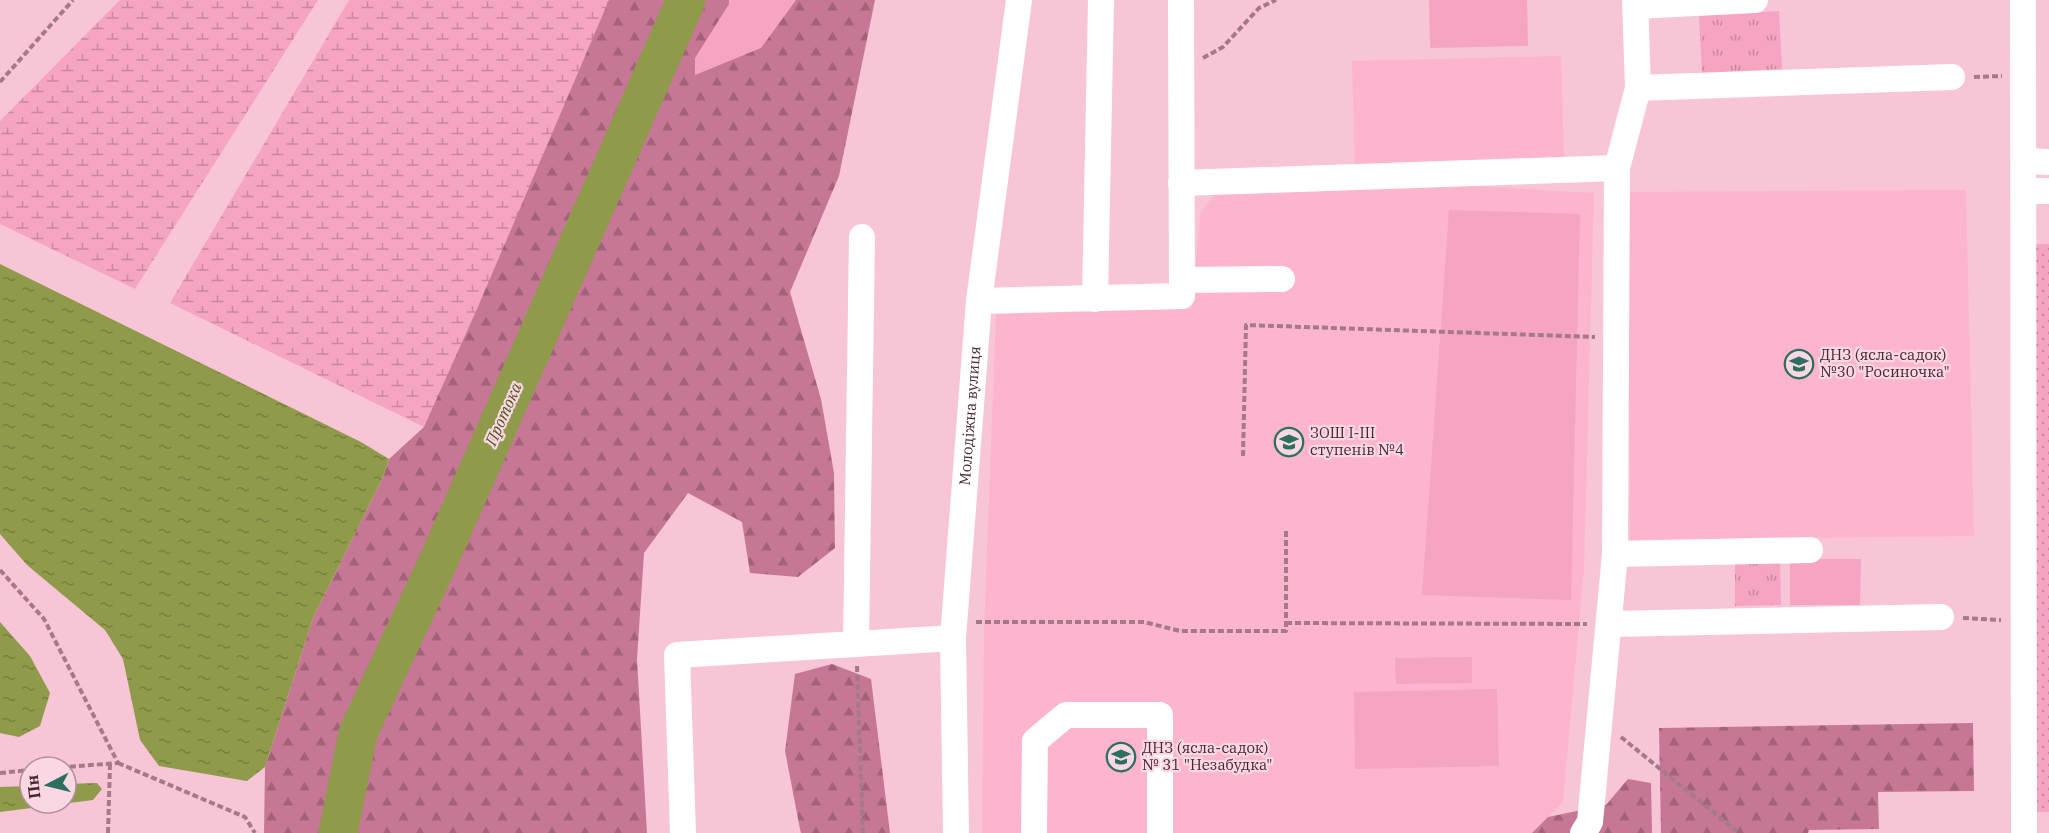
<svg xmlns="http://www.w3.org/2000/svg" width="2049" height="833" viewBox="0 0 2049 833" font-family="'IBM Plex Serif',serif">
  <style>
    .built { fill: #fdb4cf }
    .grass { fill: url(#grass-dots) }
    .forest { fill: url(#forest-firs) }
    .wetland { fill: url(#wetland-marsh) }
    .park { fill: url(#park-tufts) }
    .garden { fill: #f5a5c3 }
    .water { fill: url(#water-ripples) }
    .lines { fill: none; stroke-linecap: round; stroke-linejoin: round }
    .river { stroke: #8f9a4a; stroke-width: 39 }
    .path { stroke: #a47a89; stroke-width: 4; stroke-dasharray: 6 3; stroke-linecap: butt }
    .minor { stroke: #fff; stroke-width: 26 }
    .labels { text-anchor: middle; stroke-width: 4.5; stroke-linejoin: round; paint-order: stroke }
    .poi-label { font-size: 15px; fill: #472733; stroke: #f9d7e3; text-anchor: start }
    .street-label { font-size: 15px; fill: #472733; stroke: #f9d7e3 }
    .water-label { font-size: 16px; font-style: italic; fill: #4e551b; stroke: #f9d7e3 }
  </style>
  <defs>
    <pattern id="grass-dots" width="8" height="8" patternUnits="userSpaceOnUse" patternTransform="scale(1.5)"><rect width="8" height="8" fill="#f5a5c3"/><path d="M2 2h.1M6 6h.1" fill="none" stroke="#c8869f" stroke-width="1.8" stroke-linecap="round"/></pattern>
    <pattern id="forest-firs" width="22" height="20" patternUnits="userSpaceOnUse" patternTransform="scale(1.5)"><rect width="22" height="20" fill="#c67795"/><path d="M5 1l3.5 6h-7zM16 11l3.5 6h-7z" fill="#a3627a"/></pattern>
    <pattern id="wetland-marsh" width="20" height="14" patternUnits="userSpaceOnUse" patternTransform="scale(1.5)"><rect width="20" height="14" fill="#f5a5c3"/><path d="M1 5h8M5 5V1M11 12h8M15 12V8" fill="none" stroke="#c8869f"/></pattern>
    <pattern id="park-tufts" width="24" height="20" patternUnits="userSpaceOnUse" patternTransform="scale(1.5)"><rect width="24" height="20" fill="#f5a5c3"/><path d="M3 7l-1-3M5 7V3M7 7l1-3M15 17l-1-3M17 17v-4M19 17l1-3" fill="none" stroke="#c8869f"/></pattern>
    <pattern id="water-ripples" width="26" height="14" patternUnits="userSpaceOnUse" patternTransform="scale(1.5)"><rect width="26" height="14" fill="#8f9a4a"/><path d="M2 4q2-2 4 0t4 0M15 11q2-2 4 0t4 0" fill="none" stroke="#777e3e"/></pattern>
  </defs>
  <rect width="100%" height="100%" fill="#f7c5d6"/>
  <g class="built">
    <path d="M1561,56L1564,164L1355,170L1352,61Z"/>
    <path d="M1474,186L1594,193L1584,569L1563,802L1532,833H982L984,631L996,314L1191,309L1201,212L1220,187Z"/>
    <path d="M1966,190L1974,536L1630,540L1628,192Z"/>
  </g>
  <path class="grass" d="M2032,244H2049V812H2033Z"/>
  <g class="forest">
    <path d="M483,0H875L839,176L790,292L821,399L834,473L835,548L798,577L750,573L742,522L688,493L644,553L637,659L647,833H264L265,767L313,618L383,477L389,459L424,427Z"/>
    <path d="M832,664L871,679L890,833H801L800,829L785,751L795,674Z"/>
    <path d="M1973,723L1974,791L1878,792L1879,829L1809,830L1808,833H1661L1659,728Z"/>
    <path d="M1628,779L1651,783L1652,833H1532L1548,817L1606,805Z"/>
  </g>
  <g class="wetland">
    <path d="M120,0H318L135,289L0,224V121Z"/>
    <path d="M349,0H609L477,309L424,427L170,303Z"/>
  </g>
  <g class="park">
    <path d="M1779,11L1782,69L1702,73L1699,16Z"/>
    <path d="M1780,560L1781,605L1735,606V561Z"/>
  </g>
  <g class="garden">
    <path d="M729,0H796L761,48L695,75V58L729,4Z"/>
    <path d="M1429,0H1527L1528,46L1430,48Z"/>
    <path d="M1449,210L1580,214L1571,600L1422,595Z"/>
    <path d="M1790,559H1861L1860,605H1790Z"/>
    <path d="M1472,657V683L1396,684L1395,658Z"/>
    <path d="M1497,689L1499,766L1355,769L1354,692Z"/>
  </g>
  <g class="water">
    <path d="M0,264L361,442L389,459L383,477L313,618L265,767L247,781L159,766L140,740L123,659L105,630L27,565L0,534Z"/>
    <path d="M0,622L30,656L50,693L40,726L19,737L0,733Z"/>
    <path d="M97,783L102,789L93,800L0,812V787L30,786V803H66V784Z"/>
  </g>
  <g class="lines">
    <path class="river" d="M338,833L358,733L437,564L686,0"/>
    <g class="path">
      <path d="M1203,58L1223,47L1259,8L1276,0"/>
      <path d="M1974,77L2002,76"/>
      <path d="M0,82L73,0"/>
      <path d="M1243,456L1246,325L1595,337"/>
      <path d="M0,570L44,619L118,763L66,767"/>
      <path d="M1963,618L2001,620"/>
      <path d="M976,622H1144L1180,631H1286V529"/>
      <path d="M1286,623L1587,624"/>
      <path d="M857,666L863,833"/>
      <path d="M1621,737L1739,833"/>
      <path d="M118,763L245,817L255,833"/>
      <path d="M0,773L30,770"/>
      <path d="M108,833L110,764"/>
    </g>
    <g class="minor">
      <path d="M2023,0L2024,833"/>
      <path d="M1636,6L1755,0"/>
      <path d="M1638,88L1952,77"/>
      <path d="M2024,161L2049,162"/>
      <path d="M1181,183L1617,168"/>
      <path d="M2024,191H2049"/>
      <path d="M1182,280L1282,279"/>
      <path d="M1095,299L1101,0"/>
      <path d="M979,301L1182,296L1181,0"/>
      <path d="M1615,554L1810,550"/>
      <path d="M1609,624L1941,617"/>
      <path d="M856,644L862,237"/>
      <path d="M683,833L677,655L953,638"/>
      <path id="s1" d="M956,833L953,638L979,301L1019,0"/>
      <path d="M1034,833L1035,741L1066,715H1160V833"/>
      <path d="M1583,833L1590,822L1615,554L1617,168L1638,88L1635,0"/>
    </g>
  </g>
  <defs>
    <g id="school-ring" transform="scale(1.5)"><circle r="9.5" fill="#f9d7e3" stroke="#2c6e5f" stroke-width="1.5"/><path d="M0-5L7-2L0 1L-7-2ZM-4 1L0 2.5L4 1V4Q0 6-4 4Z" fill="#2c6e5f"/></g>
  </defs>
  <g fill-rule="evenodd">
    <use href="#school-ring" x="1799" y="364"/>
    <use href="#school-ring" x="1289" y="442"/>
    <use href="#school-ring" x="1121" y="757"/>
  </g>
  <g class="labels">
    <g class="poi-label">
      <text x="1820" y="360">ДНЗ (ясла-садок)<tspan x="1820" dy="17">№30 "Росиночка"</tspan></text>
      <text x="1310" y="438">ЗОШ І-ІІІ<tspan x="1310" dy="17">ступенів №4</tspan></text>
      <text x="1142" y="753">ДНЗ (ясла-садок)<tspan x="1142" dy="17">№ 31 "Незабудка"</tspan></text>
    </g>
    <g class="street-label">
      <text dy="5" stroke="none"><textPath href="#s1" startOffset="418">Молодіжна вулиця</textPath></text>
    </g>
    <g class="water-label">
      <text transform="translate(503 414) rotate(-66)" y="6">Протока</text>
    </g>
  </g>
  <g transform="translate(48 785) rotate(263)"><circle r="28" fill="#f9d7e3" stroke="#b2919d" stroke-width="1.5"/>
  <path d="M0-4.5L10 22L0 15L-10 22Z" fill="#2c6e5f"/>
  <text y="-9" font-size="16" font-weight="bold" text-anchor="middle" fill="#472733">Пн</text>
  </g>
</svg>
